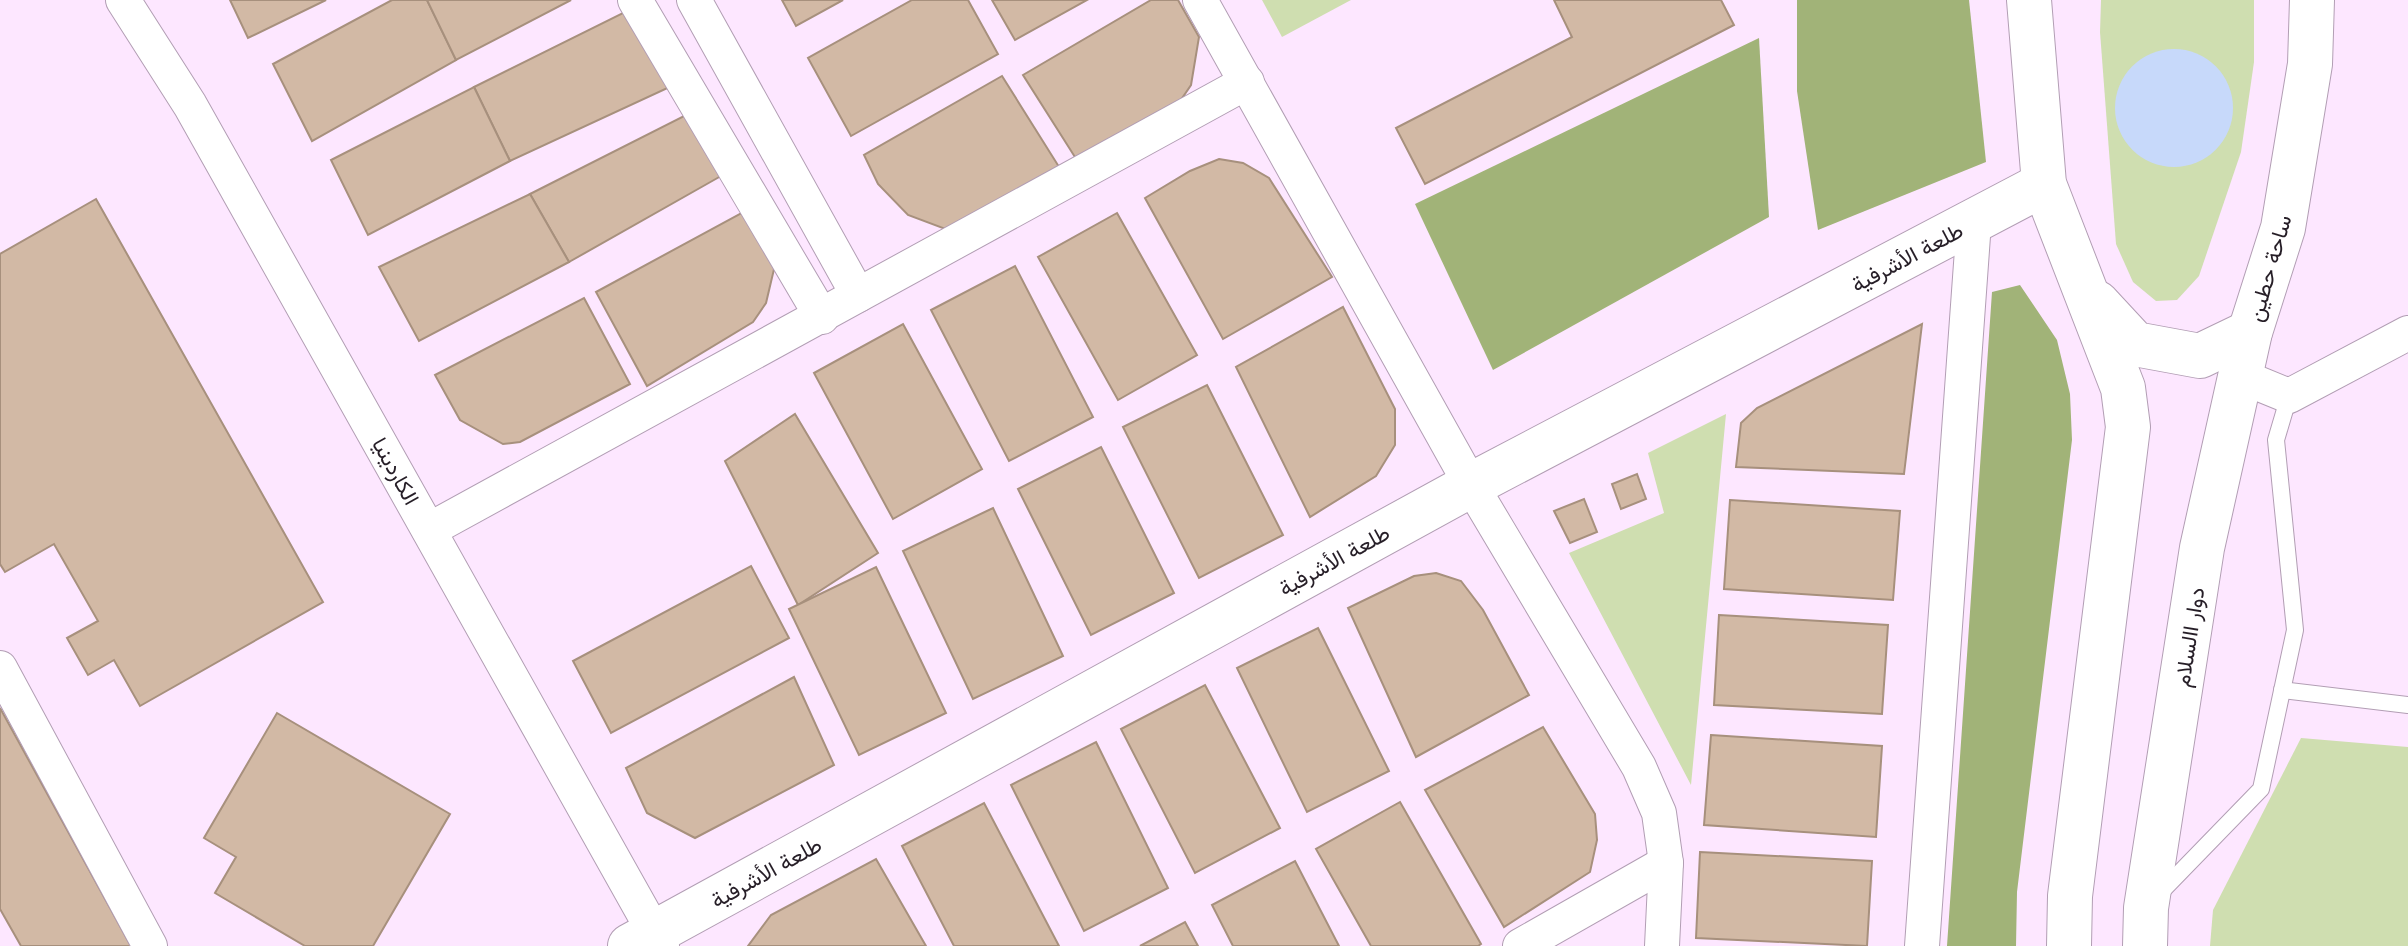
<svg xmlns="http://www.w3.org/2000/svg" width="2408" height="946" viewBox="0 0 2408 946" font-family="Inter,Vazirmatn,sans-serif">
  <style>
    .green { fill: #cfdeb0 }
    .forest { fill: #a1b378 }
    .water { fill: #c7d9fa }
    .building { fill: #d2b9a5; stroke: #a7907d; stroke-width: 2 }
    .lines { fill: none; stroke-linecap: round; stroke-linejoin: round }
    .lane-casing { stroke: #b29eb4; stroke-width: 18 }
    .street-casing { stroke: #b29eb4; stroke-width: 36 }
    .secondary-casing { stroke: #b29eb4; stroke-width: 46 }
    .primary-casing { stroke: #b29eb4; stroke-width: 46 }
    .lane { stroke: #fff; stroke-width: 16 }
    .street { stroke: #fff; stroke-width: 34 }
    .secondary { stroke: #fff; stroke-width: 44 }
    .primary { stroke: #fff; stroke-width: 44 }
    .labels { text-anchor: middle; stroke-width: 6; stroke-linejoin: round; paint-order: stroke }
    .street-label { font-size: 22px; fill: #261e27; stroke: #fff }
  </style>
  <rect width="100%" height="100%" fill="#fde7ff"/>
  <g class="green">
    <path d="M1262,0H1351L1282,37Z"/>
    <path d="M2101,0H2254V62L2241,152L2199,276L2177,300L2156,301L2133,282L2116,244L2100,32Z"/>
    <path d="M1726,414L1691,785L1569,553L1664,513L1648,453Z"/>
    <path d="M2301,738L2408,747V946H2210L2213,910Z"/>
  </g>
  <g class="forest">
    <path d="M1797,0H1969L1986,162L1818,230L1797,91Z"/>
    <path d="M1759,38L1769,217L1493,370L1415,204Z"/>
    <path d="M2020,285L2057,340L2070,394L2072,440L2017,892L2016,946H1947L1992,292Z"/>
  </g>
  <circle class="water" cx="2174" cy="108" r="59"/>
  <g class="building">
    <path d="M230,0H326L248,38Z"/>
    <path d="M392,0H427L456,60L312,141L273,64Z"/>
    <path d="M427,0H571L456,60Z"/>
    <path d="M782,0H843L796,26Z"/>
    <path d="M912,0H968L998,54L851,136L808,58Z"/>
    <path d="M992,0H1087L1015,40Z"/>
    <path d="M1151,0H1178L1199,37L1191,85L1176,107L1080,165L1023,75Z"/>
    <path d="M1554,0H1721L1734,25L1425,184L1396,128L1572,37Z"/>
    <path d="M639,5L674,85L510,161L474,87Z"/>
    <path d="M1002,76L1061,170L948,230L908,215L878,184L864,155Z"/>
    <path d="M474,87L510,161L368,235L331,160Z"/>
    <path d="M686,115L721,176L569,262L530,194Z"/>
    <path d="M1219,159L1243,163L1269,178L1332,277L1223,339L1145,198L1190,171Z"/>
    <path d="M530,194L569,262L419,341L379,267Z"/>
    <path d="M96,199L323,602L140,706L114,660L88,675L67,638L98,621L54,544L5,572L0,564V254Z"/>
    <path d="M747,210L775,265L766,303L753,322L647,386L596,292Z"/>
    <path d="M1117,213L1197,355L1118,400L1038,257Z"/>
    <path d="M1015,266L1093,417L1009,461L931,310Z"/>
    <path d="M584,298L630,384L520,442L503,444L460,420L435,375Z"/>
    <path d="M1343,307L1395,409V445L1376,476L1310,517L1236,367Z"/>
    <path d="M903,324L982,469L893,519L814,373Z"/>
    <path d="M1922,324L1904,474L1736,467L1741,423L1757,408Z"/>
    <path d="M1207,385L1283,535L1199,578L1123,427Z"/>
    <path d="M795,414L878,553L798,605L725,461Z"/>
    <path d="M1101,447L1174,593L1091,635L1018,489Z"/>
    <path d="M1637,474L1646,499L1621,509L1612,484Z"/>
    <path d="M1584,499L1597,532L1570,543L1554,511Z"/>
    <path d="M1730,500L1900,511L1893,600L1724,589Z"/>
    <path d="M993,508L1063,656L973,699L903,551Z"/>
    <path d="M751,566L789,638L611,733L573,661Z"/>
    <path d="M876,567L946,713L859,755L789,609Z"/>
    <path d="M1436,573L1461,581L1483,610L1529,695L1416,757L1348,608L1414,576Z"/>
    <path d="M1719,615L1888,625L1882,714L1714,705Z"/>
    <path d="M1318,628L1389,771L1307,812L1237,668Z"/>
    <path d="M794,677L834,765L695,838L647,813L626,768Z"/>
    <path d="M1205,685L1280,828L1195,873L1121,729Z"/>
    <path d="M0,708L131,946H21L0,909Z"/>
    <path d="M277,713L450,814L373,946H305L215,893L236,857L204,838Z"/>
    <path d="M1543,727L1595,814L1597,840L1590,872L1504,927L1425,790Z"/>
    <path d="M1711,735L1882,746L1876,837L1704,825Z"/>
    <path d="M1096,742L1168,888L1084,931L1011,785Z"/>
    <path d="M1400,802L1481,944L1478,946H1371L1316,849Z"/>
    <path d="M984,803L1059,946H954L902,846Z"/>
    <path d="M1700,852L1872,861L1867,946L1696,938Z"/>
    <path d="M876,859L926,946H748L771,915Z"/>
    <path d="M1295,861L1339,946H1233L1212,905Z"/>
    <path d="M1185,922L1198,946H1140Z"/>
  </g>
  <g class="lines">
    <g class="lane-casing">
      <g id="lane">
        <path d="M2282,690L2408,705"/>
        <path d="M2158,895L2261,789L2295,630L2276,440L2289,396"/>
      </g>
    </g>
    <g class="street-casing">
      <g id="street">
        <path d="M123,0L190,105L662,946"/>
        <path d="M635,0L822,317"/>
        <path d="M694,0L858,295"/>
        <path d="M1200,0L1471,485L1639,767L1659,813L1666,863L1662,946"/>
        <path d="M2240,376L2289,396L2408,333"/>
        <path d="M429,530L1247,82"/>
        <path d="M0,668L150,946"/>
        <path d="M1520,946L1666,863"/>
        <path d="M1922,946L1974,222"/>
      </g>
    </g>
    <g class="secondary-casing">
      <path id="secondary" d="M630,946L1471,485L2044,184"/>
    </g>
    <g class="primary-casing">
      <g id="primary">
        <path d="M2029,0L2044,184L2123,388L2128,427L2070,896L2069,946"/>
        <path d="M2097,303L2135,344L2200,356L2250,332"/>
        <path d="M2145,946L2146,908L2202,548L2250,332L2283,228L2310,64L2312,0"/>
      </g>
    </g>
    <use href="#lane" class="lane"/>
    <use href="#street" class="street"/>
    <use href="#secondary" class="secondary"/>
    <use href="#primary" class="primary"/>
  </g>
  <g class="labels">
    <g class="street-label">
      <text transform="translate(1907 257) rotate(-28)" y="8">طلعة الأشرفية</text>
      <text transform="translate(2269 268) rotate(-74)" y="8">ساحة حطين</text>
      <text transform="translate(396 471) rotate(61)" y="8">الكاردينيا</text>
      <text transform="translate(1334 560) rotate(-29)" y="8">طلعة الأشرفية</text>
      <text transform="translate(2189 637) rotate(-81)" y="8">دوار االسلام</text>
      <text transform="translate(766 872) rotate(-29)" y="8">طلعة الأشرفية</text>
    </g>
  </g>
</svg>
